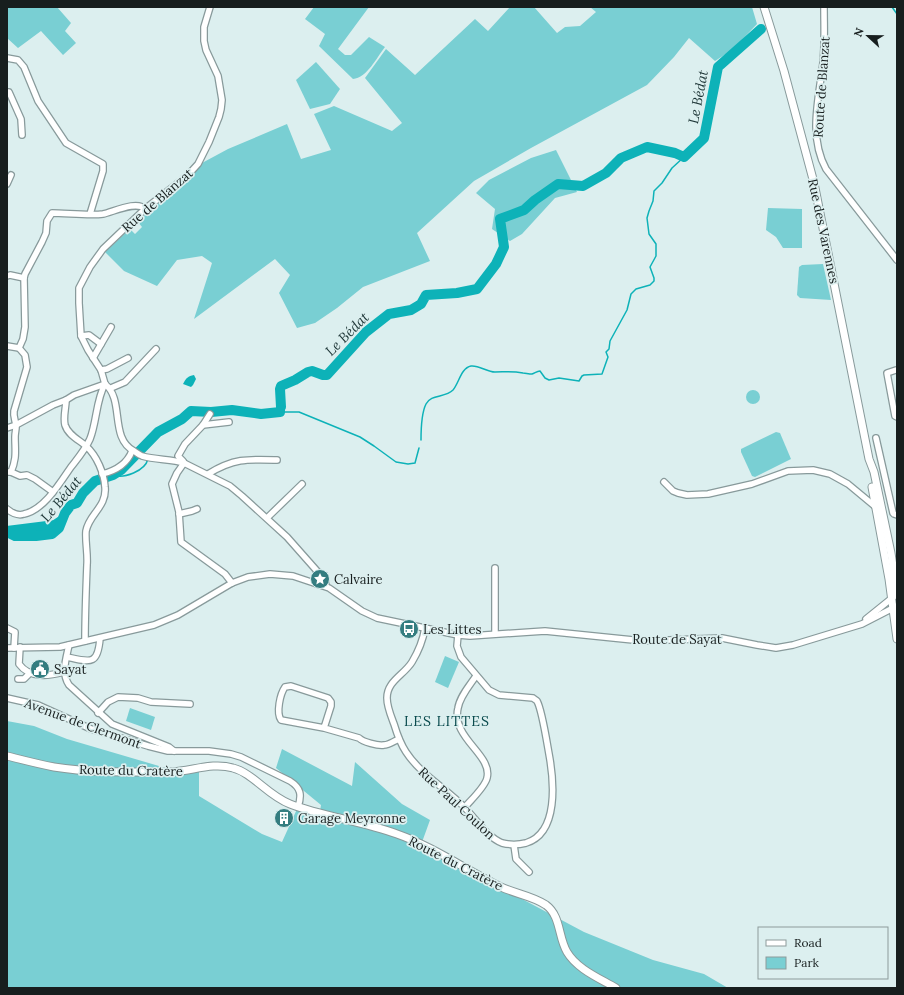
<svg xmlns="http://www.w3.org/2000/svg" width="904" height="995" viewBox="0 0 904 995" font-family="Lora,serif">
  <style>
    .green { fill: #79cfd3 }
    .water { fill: #0db2b8 }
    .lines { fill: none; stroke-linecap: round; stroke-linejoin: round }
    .stream { stroke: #0db2b8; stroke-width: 1.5 }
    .river { stroke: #0db2b8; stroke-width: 10 }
    .minor-casing { stroke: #889a9b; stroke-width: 8 }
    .major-casing { stroke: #889a9b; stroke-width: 9 }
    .minor { stroke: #fff; stroke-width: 5.5 }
    .major { stroke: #fff; stroke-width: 7 }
    .labels { text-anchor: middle; stroke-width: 3.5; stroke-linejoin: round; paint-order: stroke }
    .street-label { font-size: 13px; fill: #171e1e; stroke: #dcefef }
    .poi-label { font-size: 13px; fill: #171e1e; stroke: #dcefef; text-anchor: start }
    .water-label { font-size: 14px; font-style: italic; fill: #1d3536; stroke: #dcefef }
    .neighbourhood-label { font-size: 14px; letter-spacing: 1px; fill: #0a4b4e; stroke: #dcefef }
  </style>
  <rect width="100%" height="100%" fill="#dcefef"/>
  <g class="green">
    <path d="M7,7H57L71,23L65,31L76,43L63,55L41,31L18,48L7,38Z"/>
    <path d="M314,7H369L338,49L345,55H351L369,37L385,47C377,57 367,78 353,79L319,46L325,34L305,19Z"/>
    <path d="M510,7H534L557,33L565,27L580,26L596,12L590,7H752L757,24L732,50L715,61L689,38L674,57L647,85L531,148L474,181L417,233L430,261L363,287L337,308L315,323L297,328L279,293L290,275L275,259L194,319L212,263L202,256L177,260L157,286L124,271L105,252L130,229L135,234L142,227L138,222L151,208L190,179L202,163L228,149L287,124L301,159L331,150L314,114L334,106L392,131L402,123L365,78L386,49L415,75L475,19L488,31Z"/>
    <path d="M316,62L340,89L330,104L310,109L296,80Z"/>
    <path d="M556,150L577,192L555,198L522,234L510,241L492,229L495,209L476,193L489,180L531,158Z"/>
    <path d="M768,208L802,209V248H783L776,237L766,230Z"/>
    <path d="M823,264L831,300L800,298L797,295L799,267L802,265Z"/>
    <circle cx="753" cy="397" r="7"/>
    <path d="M776,432L780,433L791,459L755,477L752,476L741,452V449Z"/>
    <path d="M445,656L459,662L448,688L435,682Z"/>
    <path d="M130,708L155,717L151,730L126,721Z"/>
    <path d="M7,721L34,726L67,739L176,771L199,770V796L262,834L282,842L297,809L319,818L321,805L276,768L282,749L352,786L355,762L402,804L430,820L421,845L584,932L653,960L704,974L728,988H7Z"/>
  </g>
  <path class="water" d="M194,375L196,379L193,385L191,387L183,384C186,378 188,376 194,375Z"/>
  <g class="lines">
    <g class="stream">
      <path d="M892,7L897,14"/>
      <path d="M280,412H299L360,437L374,446L396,462L408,464L415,463L419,448"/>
      <path d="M421,440C421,429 421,414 426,404C431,394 445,398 453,390C459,383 461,368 471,366C479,365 487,372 495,372C505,372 512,371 523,373C525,373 529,374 532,374C535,373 537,371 540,371L545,378L549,380L559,378L579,381L582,376L584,375L602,374L608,357L606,352L609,349L610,341L627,310L631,294L636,289L650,285L654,281V278L650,267L656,256V244L649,234L647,218L649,211L653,201L654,191L662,183L672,168L684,157"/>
      <path d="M113,475C124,479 145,471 148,459"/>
    </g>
    <g class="river">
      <path d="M281,407L280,389L281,386L295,380L308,372L312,371L323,375H327L366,332L389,314L411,310L421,304L426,295L457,293L477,289L496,264L504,247L500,219L524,210L535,200L558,184L583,186L606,173L621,158L647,147L675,153L684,157L704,138L718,67L761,29"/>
      <path d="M7,531L55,525L61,521"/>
      <path d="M7,532L15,536H36L52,534L59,528L65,513L71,505L77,503L83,493L95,481L113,475L121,470L158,432L182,419L191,411L211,412L232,410L261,414L280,412V410"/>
    </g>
    <g class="minor-casing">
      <g id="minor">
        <path d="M824,7C824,26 825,44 823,63C819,98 808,136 826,169L897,260"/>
        <path d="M7,58L18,60L24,67L38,101L66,143L103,164V171L90,214"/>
        <path d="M7,92H9L21,119L22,135"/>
        <path d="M7,184L11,175"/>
        <path d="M7,276L10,275L24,278L25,274L42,242L46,233L47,221L52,213C66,213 90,216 103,214C113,212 137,200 145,209"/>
        <path d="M81,336L89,335L101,344"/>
        <path d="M7,346L19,348L25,355L27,367L14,411C13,417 16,421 16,427C16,430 15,433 15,437C15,451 17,458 11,472"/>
        <path d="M19,348L23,339L25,327L24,278"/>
        <path d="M93,358L111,327"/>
        <path d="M101,370L107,369L128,358"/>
        <path d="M896,370L887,373L895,416L897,417"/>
        <path d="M105,384L101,370L88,350L81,336L79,303V288L90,267L103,249L145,209L187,176L198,164L209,142L219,117L221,109L222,100L218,76L206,50L204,41V27L210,7"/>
        <path d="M105,384C125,400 109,438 134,451C137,453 139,455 142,456C156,460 171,459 184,463L230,486L242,496L287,537L325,580L326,586"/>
        <path d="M111,388L125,382L156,349"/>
        <path d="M66,400C66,408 63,417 65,425C68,435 79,440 86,446C97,456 104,473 105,487C107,507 89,514 86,531C85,541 88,554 87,565C86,590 85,616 85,641"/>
        <path d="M203,425L210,414"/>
        <path d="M7,428L16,425L53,405L66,400L74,395L105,384"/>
        <path d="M876,438L893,513L894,514L897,515"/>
        <path d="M183,461L178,456L185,444L203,425L229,422"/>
        <path d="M184,463L177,473L172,484L179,512L181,542L225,574L232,583"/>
        <path d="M7,472H11L20,476L27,475L35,479L53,492"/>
        <path d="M102,474C115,471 127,464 132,451"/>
        <path d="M208,474C234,458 248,459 277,460"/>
        <path d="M664,482L673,491L678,493L687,495L708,494L752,484L788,471L813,470L830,474L848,484L877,508"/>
        <path d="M7,509C12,513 18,516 24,514C44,510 60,483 71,467C78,458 85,450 90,439C97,421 96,400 105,384"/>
        <path d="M179,514L192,511L197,509"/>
        <path d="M267,518L302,484"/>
        <path d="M495,568V634"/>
        <path d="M866,619L897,594"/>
        <path d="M7,628L15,632L14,648"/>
        <path d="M425,628C423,640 418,652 412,662C404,675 387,681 387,698C387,707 391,716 394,724C397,734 400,743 406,752C421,775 447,789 465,808C476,819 487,837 502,843C510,845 518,845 526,843C559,833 554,781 549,754C547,743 542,710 537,701C536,700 534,699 533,698L499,695L489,690L461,657L457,646L458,635"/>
        <path d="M69,645C66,659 61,673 69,685L112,724L169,747L174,751"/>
        <path d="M20,647L19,664C30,679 49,676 64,672"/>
        <path d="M7,648L60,647L154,625L178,615L232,583L248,577L270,574L293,576L329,588L362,611L377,618L458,635L470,636L545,631L643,641L722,638L757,645L776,648L793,645L862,624L897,606"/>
        <path d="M67,657C90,662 98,666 100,638"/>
        <path d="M18,679H24L30,673"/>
        <path d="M7,698L38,705L91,729L148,746L168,751H209L231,754L241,757L290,781C301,788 302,795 298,807"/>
        <path d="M98,713L108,702L118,697L138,698L151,702L190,704"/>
        <path d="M324,728L331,706V702L328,698L291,686L285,687C280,694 276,713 281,720L324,728L359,738C363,742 378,746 384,745C389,745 394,741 399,739"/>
        <path d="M465,807C471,800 485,787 487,778C493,755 451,738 458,708C460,696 470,685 476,676"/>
        <path d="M514,845L516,859L529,872"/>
      </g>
    </g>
    <g class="major-casing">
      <g id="major">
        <path d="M764,7L784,71L814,183L869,459L874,472L891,553L897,592"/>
        <path d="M872,487L889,579L897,639"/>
        <path d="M7,756C23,760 38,764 54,767C90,773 134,772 171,772C192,771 213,762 233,768C253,773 268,796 290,804C325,817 362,821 397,834C434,847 466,870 501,887C516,894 533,896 546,905C561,916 558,937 567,952C577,969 599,978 616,988"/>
      </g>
    </g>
    <use href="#minor" class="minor"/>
    <use href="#major" class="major"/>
  </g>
  <defs>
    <g id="sight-disc" transform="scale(1)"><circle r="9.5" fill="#347d80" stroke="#dcefef"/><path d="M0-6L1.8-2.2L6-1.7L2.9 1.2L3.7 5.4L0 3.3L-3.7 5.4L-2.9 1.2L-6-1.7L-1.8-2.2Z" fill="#fff"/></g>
    <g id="bus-disc" transform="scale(1)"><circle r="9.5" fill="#347d80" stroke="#dcefef"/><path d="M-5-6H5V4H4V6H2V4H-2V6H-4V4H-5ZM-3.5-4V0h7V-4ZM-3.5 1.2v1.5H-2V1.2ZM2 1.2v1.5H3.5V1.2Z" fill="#fff"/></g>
    <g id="civic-disc" transform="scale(1)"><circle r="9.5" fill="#347d80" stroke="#dcefef"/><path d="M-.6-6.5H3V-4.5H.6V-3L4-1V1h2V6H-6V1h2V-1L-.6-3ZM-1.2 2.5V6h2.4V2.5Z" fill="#fff"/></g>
    <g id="building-disc" transform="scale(1)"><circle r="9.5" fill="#347d80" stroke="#dcefef"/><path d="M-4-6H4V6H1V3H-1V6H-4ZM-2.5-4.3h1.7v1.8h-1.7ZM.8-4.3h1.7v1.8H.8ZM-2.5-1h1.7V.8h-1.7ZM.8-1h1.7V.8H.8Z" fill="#fff"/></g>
  </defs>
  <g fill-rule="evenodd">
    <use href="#sight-disc" x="320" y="579"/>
    <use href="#bus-disc" x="409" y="629"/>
    <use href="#civic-disc" x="40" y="669"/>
    <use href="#building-disc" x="284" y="818"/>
  </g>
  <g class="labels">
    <g class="street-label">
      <text transform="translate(821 87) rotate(-86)" y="5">Route de Blanzat</text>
      <text transform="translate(157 200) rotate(-41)" y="5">Rue de Blanzat</text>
      <text transform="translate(824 231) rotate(78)" y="5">Rue des Varennes</text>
      <text x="677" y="644">Route de Sayat</text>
      <text transform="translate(83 723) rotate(20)" y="5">Avenue de Clermont</text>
      <text transform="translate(131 770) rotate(1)" y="5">Route du Cratère</text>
      <text transform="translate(457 803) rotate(43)" y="5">Rue Paul Coulon</text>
      <text transform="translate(456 863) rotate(27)" y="5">Route du Cratère</text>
    </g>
    <g class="poi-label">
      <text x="334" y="584">Calvaire</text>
      <text x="423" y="634">Les Littes</text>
      <text x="54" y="674">Sayat</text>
      <text x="298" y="823">Garage Meyronne</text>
    </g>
    <g class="water-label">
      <text transform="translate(698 97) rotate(-79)" y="5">Le Bédat</text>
      <text transform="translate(347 334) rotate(-45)" y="5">Le Bédat</text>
      <text transform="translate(61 499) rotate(-50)" y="5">Le Bédat</text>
    </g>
    <g class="neighbourhood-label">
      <text x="447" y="726">LES LITTES</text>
    </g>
  </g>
  <rect width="904" height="995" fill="none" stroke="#171e1e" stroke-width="16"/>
  <rect x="758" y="927" width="130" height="52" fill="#dcefef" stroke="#8d9b9b"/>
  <rect x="766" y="940" width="20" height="6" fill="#ffffff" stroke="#8d9b9b"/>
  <text x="794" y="947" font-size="12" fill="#171e1e">Road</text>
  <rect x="766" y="957" width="20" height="12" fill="#79cfd3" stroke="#8d9b9b"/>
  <text x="794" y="967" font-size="12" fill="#171e1e">Park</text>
  <g transform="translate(868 36) rotate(292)" stroke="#dcefef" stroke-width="3" paint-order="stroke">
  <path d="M0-3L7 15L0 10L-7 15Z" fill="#171e1e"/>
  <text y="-6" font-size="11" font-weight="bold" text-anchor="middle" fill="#171e1e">N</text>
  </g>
</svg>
